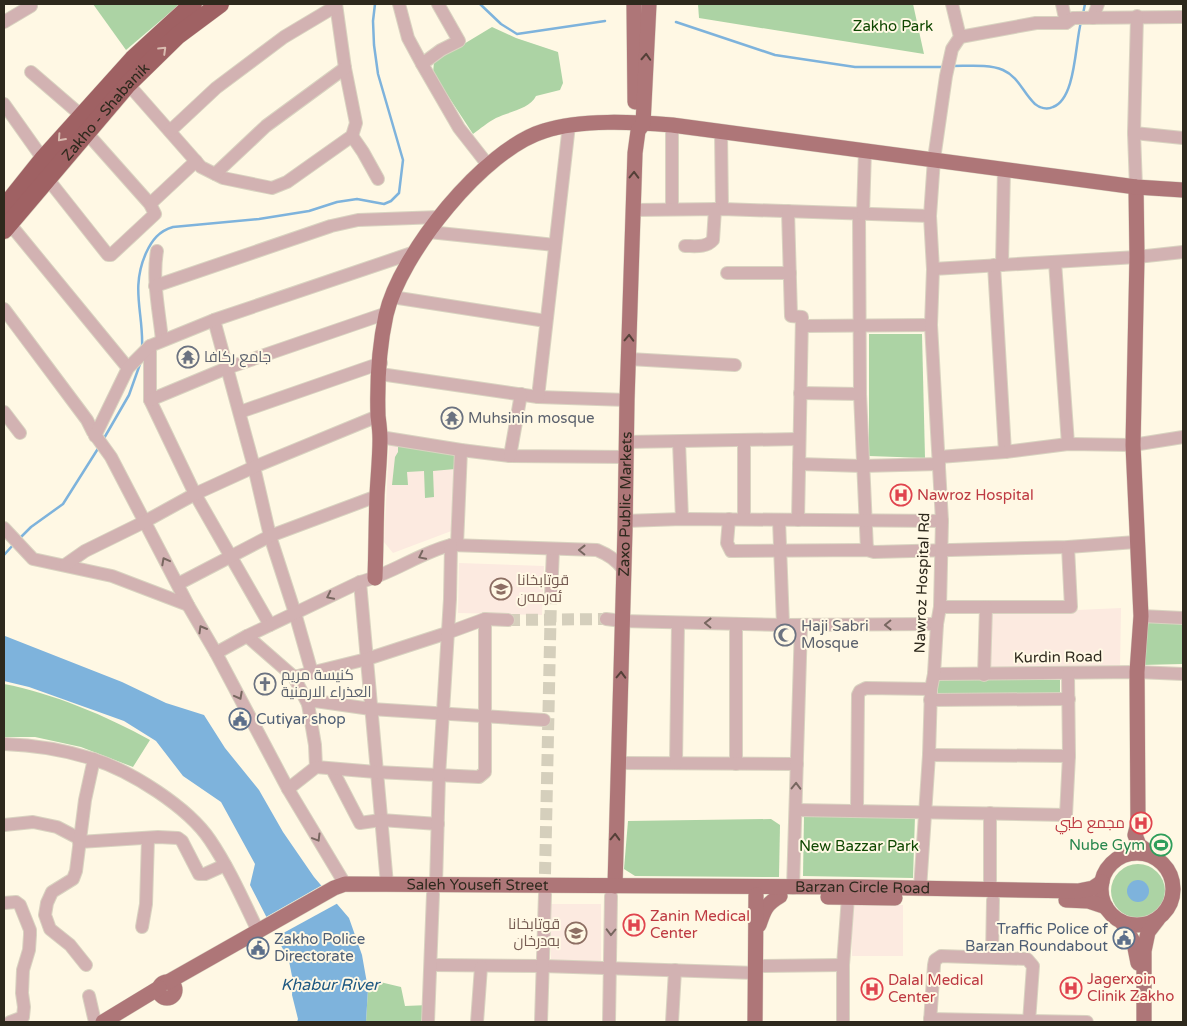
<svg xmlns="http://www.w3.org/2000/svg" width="1187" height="1026" viewBox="0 0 1187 1026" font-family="'Varela Round',Cairo,sans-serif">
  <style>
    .education { fill: #fceae0 }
    .green { fill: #acd3a4 }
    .water { fill: #7eb3dc }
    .pier { fill: #fff8e4 }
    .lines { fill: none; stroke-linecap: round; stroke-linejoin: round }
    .stream { stroke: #7eb3dc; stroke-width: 2.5 }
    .minor-tunnel { stroke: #d5cfbc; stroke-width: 12; stroke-dasharray: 12 6; stroke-linecap: butt }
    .minor-casing { stroke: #d9d3c0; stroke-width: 14 }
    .major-casing { stroke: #d9d3c0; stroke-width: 16 }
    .highway-casing { stroke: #d9d3c0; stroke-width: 19 }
    .minor { stroke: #d2b2b2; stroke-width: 12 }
    .major { stroke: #ae7678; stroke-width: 15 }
    .highway { stroke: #9f6163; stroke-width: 18 }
    .oneway { stroke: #d9bcb0 }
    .oneway2 { stroke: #544038 }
    .oneway3 { stroke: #786760 }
    .labels { text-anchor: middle; stroke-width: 4; stroke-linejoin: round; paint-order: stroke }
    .park-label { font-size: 15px; fill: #0f4701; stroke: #fff8e4 }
    .street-label { font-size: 15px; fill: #2e291d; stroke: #fff8e4 }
    .worship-label { font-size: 15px; fill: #5b616d; stroke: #fff8e4; text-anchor: start }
    .health-label { font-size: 15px; fill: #be3a42; stroke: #fff8e4; text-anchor: start }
    .education-label { font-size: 15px; fill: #785e54; stroke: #fff8e4; text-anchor: start }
    .service-label { font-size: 15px; fill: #4e5e75; stroke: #fff8e4; text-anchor: start }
    .leisure-label { font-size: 15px; fill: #27864d; stroke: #fff8e4; text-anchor: end }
    .water-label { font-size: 16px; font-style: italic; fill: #1d5881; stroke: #fff8e4 }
  </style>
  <rect width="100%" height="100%" fill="#fff8e4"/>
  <g class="education">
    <path d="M393,444L456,452L454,530L393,553L384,542L389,445Z"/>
    <path d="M459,563L544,566L542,615L458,613Z"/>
    <path d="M1121,608L1120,669H988L989,614Z"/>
    <path d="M551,904H601V962L551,963Z"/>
    <rect x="852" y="905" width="51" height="51"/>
  </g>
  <g class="green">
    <path d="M93,4H180L126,50Z"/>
    <path d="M698,4H913L924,54L699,18Z"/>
    <path d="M492,27L516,38L558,52L563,83L560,90L536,96C530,109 508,112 496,118C488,122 480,129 473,134L433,73L434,62Z"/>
    <path d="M869,334H922L925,458L869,456Z"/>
    <path d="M398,446L456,452L455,469L433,471L434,497L425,498L424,471L407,472L408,485H392L395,457L398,452Z"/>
    <path d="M1142,623H1183V664L1141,665Z"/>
    <path d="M938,679L1060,680V694L938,693Z"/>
    <path d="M4,684C52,693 107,716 150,740L133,767L81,747L35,737H4Z"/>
    <path d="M804,815L915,816L913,878L803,876Z"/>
    <path d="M771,819L780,825L779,877L635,876L624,869L628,821Z"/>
    <circle cx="1138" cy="891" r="27"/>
    <path d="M380,982L401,987L405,1006L429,1005L428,1022H366L368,989Z"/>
  </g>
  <g class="water">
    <path d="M4,634L5,636L122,682L166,703L204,715L225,748L259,790L283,832L314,877L349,918L362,955L368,989L366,1022H297L298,1019L292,995L293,981L289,961L250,885L255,864L221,802L183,776L156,741L124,721L29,687L4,681Z"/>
    <circle cx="1138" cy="891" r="11"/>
  </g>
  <path class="pier" d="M324,884L340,902L276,937L266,917Z"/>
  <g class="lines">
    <g class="stream">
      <path d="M480,4L501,24L517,34L605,21"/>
      <path d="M1083,14L1085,4"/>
      <path d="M676,22L775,55L855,67H943"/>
      <path d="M953,66C969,66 989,64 1003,70C1019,77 1023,93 1035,104C1040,108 1047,110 1053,107C1076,99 1075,43 1081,22"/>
      <path d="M142,349C144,314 130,289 146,253C152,240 159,231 173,227L259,219L309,211L337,202L357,199L384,204L391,201L399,193L403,160L378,74L374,45L373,21L375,4"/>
      <path d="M103,440L129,395L140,364"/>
      <path d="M19,539L31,527L63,504L99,447"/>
      <path d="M4,555L13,545"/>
    </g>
    <g class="minor-tunnel">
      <path d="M508,620L606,619"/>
      <path d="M545,874L551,596"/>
    </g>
    <g class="minor-casing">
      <g id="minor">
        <path d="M399,4L408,38L422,64"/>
        <path d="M438,4L459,41L441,50L422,64L459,128L488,165"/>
        <path d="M1062,4L1066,23"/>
        <path d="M1093,18L1098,4"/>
        <path d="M4,22L31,6"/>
        <path d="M960,37L1036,23H1066L1073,18L1183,17"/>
        <path d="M31,72L82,116"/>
        <path d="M128,84L201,167L223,178L272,188L287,182L352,136L356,123L345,68L336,4"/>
        <path d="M4,104L43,159"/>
        <path d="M170,131L216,88L284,37L336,6"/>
        <path d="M721,132L722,209"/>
        <path d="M1134,133L1183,138"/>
        <path d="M352,136L363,152L378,179"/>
        <path d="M215,174L266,126L345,68"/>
        <path d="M47,178L108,255H111L155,214L150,204L86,132"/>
        <path d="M1136,187L1134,133L1137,16"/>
        <path d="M150,204L196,161"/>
        <path d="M672,209V125"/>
        <path d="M633,210L722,209L930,216"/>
        <path d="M788,211L791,316L802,317L798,520"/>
        <path d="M859,213L860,394L867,550"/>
        <path d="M863,214L865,150"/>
        <path d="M9,223L128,368"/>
        <path d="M429,232L555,245"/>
        <path d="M685,246C695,246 706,248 713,240L715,209"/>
        <path d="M157,251C152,280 159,310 162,340"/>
        <path d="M1055,262L1068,444"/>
        <path d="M994,265L1005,452"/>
        <path d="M1002,265L1004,169"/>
        <path d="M933,269L1137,257L1183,252"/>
        <path d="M727,273H790"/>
        <path d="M155,286L331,226L358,220L440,217"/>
        <path d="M392,297L546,321"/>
        <path d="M4,309L87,420L93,432L111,457L188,605L216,653L288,789L345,884"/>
        <path d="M214,320L254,467L270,536L295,613L312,673"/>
        <path d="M802,326L931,325"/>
        <path d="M150,346V400L195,494L270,625"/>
        <path d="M629,359L735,365"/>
        <path d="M380,374L538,397L627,400"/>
        <path d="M800,393L860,394"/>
        <path d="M538,397L569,125"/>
        <path d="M150,400L227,368L387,313"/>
        <path d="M4,412L20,433"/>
        <path d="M240,412L381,363"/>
        <path d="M95,436L128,368L150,346L214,320L415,252"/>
        <path d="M380,437L461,450L510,456L626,457"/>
        <path d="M626,442L799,439"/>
        <path d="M679,442L682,519"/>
        <path d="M510,456L521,394"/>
        <path d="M939,457L1005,452L1068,444L1133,445L1183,437"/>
        <path d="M799,464L862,466L939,464"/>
        <path d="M729,519L727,543L731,551L867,550L874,552L1068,547L1136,542"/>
        <path d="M744,519V440"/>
        <path d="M779,520L783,625"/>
        <path d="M625,521L682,519L942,521"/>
        <path d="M4,528L33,559L112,576L188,605"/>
        <path d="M457,545L461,450"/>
        <path d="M65,565L85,551L144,522L195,494L254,467L378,416"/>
        <path d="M360,582L387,884"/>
        <path d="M178,584L270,536L377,496"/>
        <path d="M551,596L553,550"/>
        <path d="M940,607H1071L1068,547"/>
        <path d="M1141,616L1183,618"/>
        <path d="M606,619L622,621L783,625L937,624"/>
        <path d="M736,624V764"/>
        <path d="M247,636L294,677L308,704L315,745L316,767"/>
        <path d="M216,653L247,636L360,582C392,574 419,553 451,545L597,550C609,555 616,560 624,570"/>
        <path d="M934,674L1137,672L1183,674"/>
        <path d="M984,675L986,607"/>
        <path d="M294,677L367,659L447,633L485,619L508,620"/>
        <path d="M930,700L1069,699"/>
        <path d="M308,704L315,701L371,709L544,720"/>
        <path d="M4,744C33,745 65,750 93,759C131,771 188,807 210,840C229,868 243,900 258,931"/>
        <path d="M929,755L1069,756"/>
        <path d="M618,763L797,764"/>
        <path d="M676,763L678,623"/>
        <path d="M332,769L360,823L381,820L438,824"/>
        <path d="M288,789L316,767L376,772L479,777L485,772V619"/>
        <path d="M796,810L1066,815L1069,756L1068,674"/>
        <path d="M857,810L858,695L860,691L866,688L931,689"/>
        <path d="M4,825L33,822L57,827L80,839"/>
        <path d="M79,842L158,837L178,838L182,841L199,874H205L225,865"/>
        <path d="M436,884L439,776L450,599L451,545"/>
        <path d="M793,888L801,625"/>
        <path d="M920,889L929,755L931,689L934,674L937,624L940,607L942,521L931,325L933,269L930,216L934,159L946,76L952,49L960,37L952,4"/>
        <path d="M990,890V813"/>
        <path d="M4,903L16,902L20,905L30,930V935L29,950L23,970L22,993L24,1007L23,1017L10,1022"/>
        <path d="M142,927L146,904L148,838"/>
        <path d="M992,957L993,900"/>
        <path d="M86,965L70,945L50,929L45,915L47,903L52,892L73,879L76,871L85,800L94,759"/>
        <path d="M431,965L543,966L756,973"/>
        <path d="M756,966L843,965"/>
        <path d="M89,996L95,1022"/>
        <path d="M930,1019L1087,1022"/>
        <path d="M428,1022L433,894"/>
        <path d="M477,1022L481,967"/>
        <path d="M541,1022L545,894"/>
        <path d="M609,1022L611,896"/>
        <path d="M672,1022L675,970"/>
        <path d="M843,1022V965L848,897"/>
        <path d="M930,1022L934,965L935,960L941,956L1027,959L1033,966L1029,1022"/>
      </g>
    </g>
    <g class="major-casing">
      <g id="major">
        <path d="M634,4L635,102"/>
        <path d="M1136,187L1137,257L1133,445L1141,616L1137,672L1138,823L1135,835L1139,845L1157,858"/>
        <path d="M375,578C376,551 376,523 377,495C378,476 380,457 380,439C380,431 379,424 378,416C377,383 379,347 386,315C400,254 484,149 544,131C581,119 634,122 672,125L1136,187L1183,190"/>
        <circle cx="1137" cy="889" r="36"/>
        <path id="s1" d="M615,886L625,530L627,400L635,153L638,131L643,124L649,4"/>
        <path d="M828,897L895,898"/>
        <path d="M1066,900L1088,901L1106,907"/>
        <path d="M1122,922L1134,943L1138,963"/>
        <path d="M759,925C764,910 766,904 780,896"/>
        <circle cx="167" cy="990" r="8"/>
        <path id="s2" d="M168,982L334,888L345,884L856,887L1078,891L1093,888L1102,882"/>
        <path d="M103,1022L159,988"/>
        <path d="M755,1022L756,895"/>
        <path d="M1144,1022V951L1148,932L1158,919"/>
      </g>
    </g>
    <g class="highway-casing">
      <g id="highway">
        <path d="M4,208L43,159L133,59L193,4"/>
        <path id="s3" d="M4,230L128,84L177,36L220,4"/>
      </g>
    </g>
    <use href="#minor" class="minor"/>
    <use href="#major" class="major"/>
    <use href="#highway" class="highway"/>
  </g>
  <defs><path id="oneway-chevron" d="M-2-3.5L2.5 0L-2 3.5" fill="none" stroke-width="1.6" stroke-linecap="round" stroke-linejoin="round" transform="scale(1.25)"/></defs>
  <g class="oneway">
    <use href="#oneway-chevron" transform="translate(163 50) rotate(-44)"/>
    <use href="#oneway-chevron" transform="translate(61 138) rotate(132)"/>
  </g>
  <g class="oneway2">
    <use href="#oneway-chevron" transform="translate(646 57) rotate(-87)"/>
    <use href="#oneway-chevron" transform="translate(634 175) rotate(-89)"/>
    <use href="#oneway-chevron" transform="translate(629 338) rotate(-88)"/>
    <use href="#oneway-chevron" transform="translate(621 675) rotate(-88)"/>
    <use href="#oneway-chevron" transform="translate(615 837) rotate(-88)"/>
  </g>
  <g class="oneway3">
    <use href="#oneway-chevron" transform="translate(582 550) rotate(-179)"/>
    <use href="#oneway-chevron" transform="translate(422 556) rotate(154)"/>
    <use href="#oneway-chevron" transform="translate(165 561) rotate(-118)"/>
    <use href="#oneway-chevron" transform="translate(330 596) rotate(154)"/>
    <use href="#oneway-chevron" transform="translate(708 623) rotate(-179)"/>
    <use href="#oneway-chevron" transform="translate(888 625) rotate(179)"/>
    <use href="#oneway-chevron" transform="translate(202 629) rotate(-120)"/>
    <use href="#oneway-chevron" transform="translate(239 696) rotate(62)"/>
    <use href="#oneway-chevron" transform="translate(796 786) rotate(-89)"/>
    <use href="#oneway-chevron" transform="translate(317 838) rotate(59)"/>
    <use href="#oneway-chevron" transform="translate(611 932) rotate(91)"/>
  </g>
  <defs>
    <g id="temple-ring" transform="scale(1.125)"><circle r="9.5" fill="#fff8e4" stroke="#6b7280" stroke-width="1.5"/><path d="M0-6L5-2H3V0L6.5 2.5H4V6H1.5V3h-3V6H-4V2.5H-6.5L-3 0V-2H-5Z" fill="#6b7280"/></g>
    <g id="hospital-ring" transform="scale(1.125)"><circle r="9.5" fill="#fff8e4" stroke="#e0444e" stroke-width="1.5"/><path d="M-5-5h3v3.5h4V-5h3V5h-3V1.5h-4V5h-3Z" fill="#e0444e"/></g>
    <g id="school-ring" transform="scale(1.125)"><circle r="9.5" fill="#fff8e4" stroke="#8d6e63" stroke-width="1.5"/><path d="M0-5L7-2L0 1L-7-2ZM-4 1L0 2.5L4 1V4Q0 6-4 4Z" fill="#8d6e63"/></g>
    <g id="mosque-ring" transform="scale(1.125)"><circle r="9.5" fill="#fff8e4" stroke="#6b7280" stroke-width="1.5"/><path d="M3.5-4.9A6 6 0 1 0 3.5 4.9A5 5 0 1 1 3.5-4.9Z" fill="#6b7280"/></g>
    <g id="church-ring" transform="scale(1.125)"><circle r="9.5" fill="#fff8e4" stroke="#6b7280" stroke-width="1.5"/><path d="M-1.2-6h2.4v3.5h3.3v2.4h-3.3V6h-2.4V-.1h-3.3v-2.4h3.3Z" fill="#6b7280"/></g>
    <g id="civic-ring" transform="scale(1.125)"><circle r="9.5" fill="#fff8e4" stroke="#5c6f8a" stroke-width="1.5"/><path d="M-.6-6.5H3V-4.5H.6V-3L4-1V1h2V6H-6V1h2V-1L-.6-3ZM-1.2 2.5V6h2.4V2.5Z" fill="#5c6f8a"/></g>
    <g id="stadium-ring" transform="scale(1.125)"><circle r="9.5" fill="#fff8e4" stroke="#2e9e5b" stroke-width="1.5"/><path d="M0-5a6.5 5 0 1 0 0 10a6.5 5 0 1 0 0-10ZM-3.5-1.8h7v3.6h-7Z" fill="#2e9e5b"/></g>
  </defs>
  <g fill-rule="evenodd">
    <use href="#temple-ring" x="188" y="357"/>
    <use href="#temple-ring" x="452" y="418"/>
    <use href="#hospital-ring" x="901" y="495"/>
    <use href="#school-ring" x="501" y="589"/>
    <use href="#mosque-ring" x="785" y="635"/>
    <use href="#church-ring" x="265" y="684"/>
    <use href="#civic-ring" x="240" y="719"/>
    <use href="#hospital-ring" x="1141" y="823"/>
    <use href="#stadium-ring" x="1161" y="845"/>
    <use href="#hospital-ring" x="634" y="925"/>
    <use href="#school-ring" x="576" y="933"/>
    <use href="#civic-ring" x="1124" y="938"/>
    <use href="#civic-ring" x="258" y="948"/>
    <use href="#hospital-ring" x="1071" y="988"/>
    <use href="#hospital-ring" x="872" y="989"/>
  </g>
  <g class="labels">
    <g class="park-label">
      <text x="893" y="31">Zakho Park</text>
      <text x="859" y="851">New Bazzar Park</text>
    </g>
    <g class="street-label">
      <text dy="5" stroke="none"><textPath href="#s3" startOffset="156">Zakho - Shabanik</textPath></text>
      <text dy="5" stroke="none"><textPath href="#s1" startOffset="382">Zaxo Public Markets</textPath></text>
      <text transform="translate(922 583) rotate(-88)" y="5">Nawroz Hospital Rd</text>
      <text transform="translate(1058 657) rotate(-1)" y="5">Kurdin Road</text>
      <text dy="5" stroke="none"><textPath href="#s2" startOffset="335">Saleh Yousefi Street</textPath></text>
      <text dy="5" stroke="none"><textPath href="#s2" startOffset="720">Barzan Circle Road</textPath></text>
    </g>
    <g class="worship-label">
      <text x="204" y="362">جامع ركافا</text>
      <text x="468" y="423">Muhsinin mosque</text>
      <text x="801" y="631">Haji Sabri<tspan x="801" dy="17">Mosque</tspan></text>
      <text x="281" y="680">كنيسة مريم<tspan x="281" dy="17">العذراء الارمنية</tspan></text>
    </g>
    <g class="health-label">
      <text x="917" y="500">Nawroz Hospital</text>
      <text x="1125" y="828" text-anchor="end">مجمع طبي</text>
      <text x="650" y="921">Zanin Medical<tspan x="650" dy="17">Center</tspan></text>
      <text x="1087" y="984">Jagerxoin<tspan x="1087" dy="17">Clinik Zakho</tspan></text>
      <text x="888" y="985">Dalal Medical<tspan x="888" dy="17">Center</tspan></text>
    </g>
    <g class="education-label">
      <text x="517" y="585">قوتابخانا<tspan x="517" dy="17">ئه‌رمه‌ن</tspan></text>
      <text x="560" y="929" text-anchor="end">قوتابخانا<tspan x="560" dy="17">به‌درخان</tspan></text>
    </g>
    <g class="service-label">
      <text x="256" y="724">Cutiyar shop</text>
      <text x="1108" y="934" text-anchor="end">Traffic Police of<tspan x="1108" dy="17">Barzan Roundabout</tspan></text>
      <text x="274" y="944">Zakho Police<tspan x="274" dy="17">Directorate</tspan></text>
    </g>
    <g class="leisure-label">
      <text x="1145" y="850">Nube Gym</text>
    </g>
    <g class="water-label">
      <text x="330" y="990">Khabur River</text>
    </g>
  </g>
  <rect width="1187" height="1026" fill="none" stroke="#2e291d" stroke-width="10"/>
</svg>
